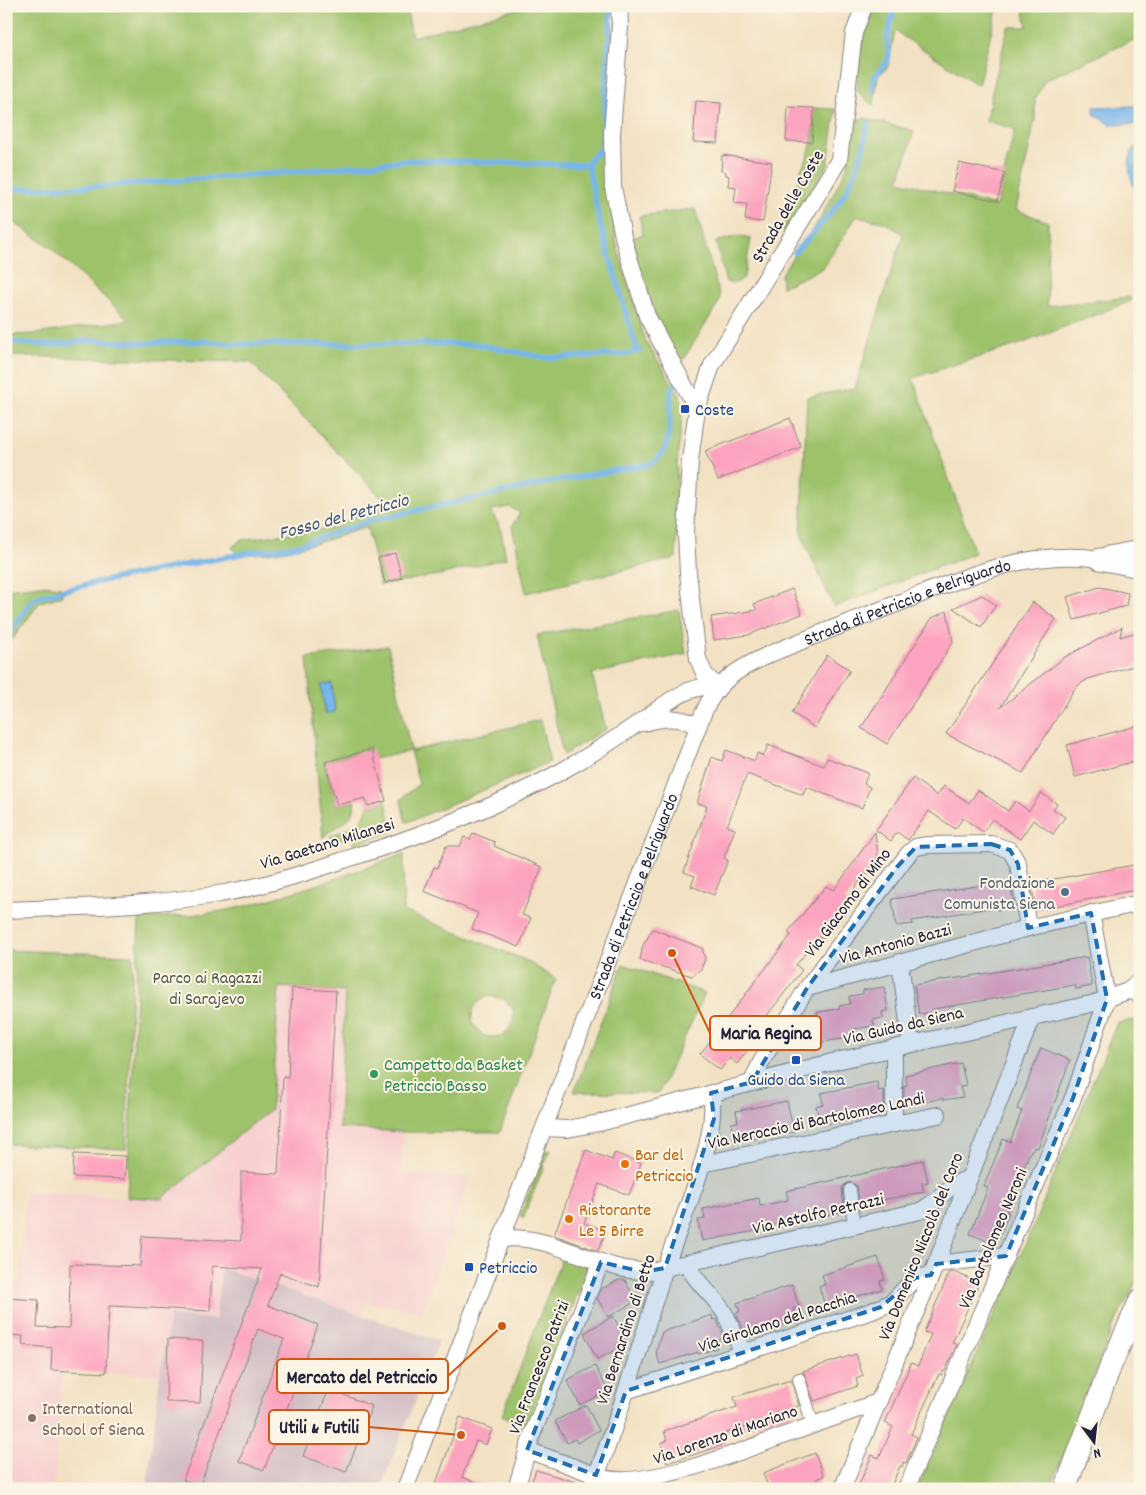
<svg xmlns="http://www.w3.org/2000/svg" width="1146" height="1495" viewBox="0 0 1146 1495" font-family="Dekko,sans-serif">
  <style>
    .built { fill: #f7d0cf }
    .industrial { fill: #d2bec5 }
    .green { fill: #9ec26b; stroke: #607253; fill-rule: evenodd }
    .water { fill: #76b5e9; stroke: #4c6c92 }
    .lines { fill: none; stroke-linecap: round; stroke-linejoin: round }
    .stream { stroke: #76b5e9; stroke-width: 5.5 }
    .building { fill: #fca4bf }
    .pedestrian-casing { stroke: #8a827e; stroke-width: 14 }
    .minor-casing { stroke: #8a827e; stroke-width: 18 }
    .tertiary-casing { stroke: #8a827e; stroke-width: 23 }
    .pedestrian { stroke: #fff; stroke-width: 12 }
    .minor { stroke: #fff; stroke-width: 16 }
    .tertiary { stroke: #fff; stroke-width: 21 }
    .marked { fill: #1f6fb2; fill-opacity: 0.2; stroke: #1f6fb2; stroke-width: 4; stroke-dasharray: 10 6; stroke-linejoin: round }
    .transit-dot { fill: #1a4fb4; stroke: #fcf5e5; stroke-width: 2 }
    .service-dot { fill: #5c6f8a; stroke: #fcf5e5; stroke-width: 2 }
    .leisure-dot { fill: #2e9e5b; stroke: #fcf5e5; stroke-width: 2 }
    .food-dot { fill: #e8710a; stroke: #fcf5e5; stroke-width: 2 }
    .education-dot { fill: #8d6e63; stroke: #fcf5e5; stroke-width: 2 }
    .labels { text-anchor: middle; stroke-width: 4; stroke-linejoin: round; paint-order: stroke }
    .street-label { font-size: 18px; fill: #22223b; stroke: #fcf5e5 }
    .transit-label { font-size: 18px; fill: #164399; stroke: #fcf5e5; text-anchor: start }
    .service-label { font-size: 18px; fill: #4e5e75; stroke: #fcf5e5; text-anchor: end }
    .park-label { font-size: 18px; fill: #4d5a4c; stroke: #fcf5e5 }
    .leisure-label { font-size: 18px; fill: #27864d; stroke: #fcf5e5; text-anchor: start }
    .food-label { font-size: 18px; fill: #c56008; stroke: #fcf5e5; text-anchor: start }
    .education-label { font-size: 18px; fill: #785e54; stroke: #fcf5e5; text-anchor: start }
    .water-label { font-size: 19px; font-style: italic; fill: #3f5578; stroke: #fcf5e5 }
    .leader { fill: none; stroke: #d45411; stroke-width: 2 }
    .callout-dot { fill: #d45411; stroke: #fcf5e5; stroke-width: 2 }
    .callout { fill: #fcf5e5; stroke: #d45411; stroke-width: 2 }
    .callout-label { font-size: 19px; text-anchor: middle; font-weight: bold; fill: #22223b }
  </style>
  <rect width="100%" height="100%" fill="#fcf5e5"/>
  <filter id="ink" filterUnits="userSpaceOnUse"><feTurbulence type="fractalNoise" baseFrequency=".02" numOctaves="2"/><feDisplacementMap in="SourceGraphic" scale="10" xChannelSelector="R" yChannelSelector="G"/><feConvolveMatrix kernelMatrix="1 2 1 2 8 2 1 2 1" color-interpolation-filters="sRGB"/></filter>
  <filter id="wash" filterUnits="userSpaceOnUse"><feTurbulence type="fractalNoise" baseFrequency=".0096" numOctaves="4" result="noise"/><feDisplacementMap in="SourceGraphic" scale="20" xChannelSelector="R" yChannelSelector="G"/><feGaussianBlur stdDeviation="1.12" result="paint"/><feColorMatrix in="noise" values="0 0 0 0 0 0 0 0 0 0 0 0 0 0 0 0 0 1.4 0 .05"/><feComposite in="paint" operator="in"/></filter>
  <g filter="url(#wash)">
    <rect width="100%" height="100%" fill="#f2e1c2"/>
    <path class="built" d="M279,987L345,992L339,1128L403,1132L401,1173L470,1178L422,1312L367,1302L362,1316L221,1268L216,1319L170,1316L160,1375L62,1370L54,1486L6,1483V1282H20L25,1192L161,1199L271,1109Z"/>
    <path class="industrial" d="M221,1268L439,1341L380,1489H147L160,1375L170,1316L216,1319Z"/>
    <g class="green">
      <path d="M6,6H406L412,37L528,6H610L613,26L615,239L646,342L680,395L683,408L677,464L676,558L526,593L512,526L520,513L510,507L491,510L501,530L506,558L444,574L380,585L367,527C324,541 283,556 237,554L232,547L241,540L337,527L356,515L389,505L250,362L6,356V335L35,334L129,320L50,247L6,217Z"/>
      <path d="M873,6H998L978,85L895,31L888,67L878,76L874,105C868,102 862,98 859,92C852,73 867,25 873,6Z"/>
      <path d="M1023,6H1140V37L1045,80L1035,99V120L1016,210L1048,222L1047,306L1130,297L1131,301L1023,343L913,378L975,553L834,607L801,535L807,397L855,388L903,234L884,222L856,217L823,268L782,287L781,274L820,219L847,168L852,129L856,120L864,118L914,131L899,181L996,206L1015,129L985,121L1008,27H1027Z"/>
      <path d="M814,108L836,109L828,164L787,230L783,232L802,167C814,149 813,129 814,108Z"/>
      <path d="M1140,142V202C1132,182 1120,159 1140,142Z"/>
      <path d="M695,209L720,297L719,302L680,365L653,312L630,239L643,234L639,216Z"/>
      <path d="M736,236L751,239L744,277C740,283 733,284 726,282L716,242Z"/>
      <path d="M41,585L61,587L62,596L40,602L6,648V589Z"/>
      <path d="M679,610L686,654L592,674L606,729L563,755L537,635Z"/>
      <path d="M388,646L411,751L540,720L550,762L408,822L405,821L401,799L419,784L410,751L374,759L371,749L325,762L337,805L354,801C358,822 334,824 323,838L307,658Z"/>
      <path d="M386,801L392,829L390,833L355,845L353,836L330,842L331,836L356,824L363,819L368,806Z"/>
      <path d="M404,854L403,911L525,960L556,979L500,1132H403L339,1128L345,992L279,987L271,1109L161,1199L127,1197L139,919C174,916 211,915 245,906C299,892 351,873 404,854ZM489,996L504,999L513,1009C516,1028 503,1041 484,1036L472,1023C471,1009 476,1001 489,996Z"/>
      <path d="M6,950L133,955L126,1149L6,1144Z"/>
      <path d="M623,964L705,993L659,1093L574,1092Z"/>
      <path d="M1140,1019V1274L1112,1329L1050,1489H917L1032,1229L1117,1023Z"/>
      <path d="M550,1150L524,1217L520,1216L545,1151Z"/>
      <path d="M562,1257L588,1266L527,1426L502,1416Z"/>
    </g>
    <g class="water">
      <path d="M1140,106V124L1111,125L1094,114V107Z"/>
      <path d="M332,683L335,712L325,713L321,685Z"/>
    </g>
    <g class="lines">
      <g class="stream">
        <path d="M872,91L874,77L886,63L889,55L887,39L895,6"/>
        <path d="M1140,148C1125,160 1134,179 1140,194"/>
        <path d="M588,165L589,160L602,148L611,11"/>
        <path d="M6,189L103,186L303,171L410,160L588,165L599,220L637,350"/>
        <path d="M795,252C838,207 859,186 868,122"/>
        <path d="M6,342L51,345L93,340L144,343L203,341L233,344H475L547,358L628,354L640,350"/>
        <path d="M6,639L31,602L41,596L93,583L251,552L296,546L372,520L550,482L650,464C675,452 669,415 671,391L675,384"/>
      </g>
    </g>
    <g id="blocks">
      <g class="building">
        <path d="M696,101L721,103L718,143L693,142Z"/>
        <path d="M788,107L814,108L812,142L786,141Z"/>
        <path d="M722,155L772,162L763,222L745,220L747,204L734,203L736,187L728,186L729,176L726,175V172L721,171Z"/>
        <path d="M959,163L1005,173L997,201L952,191Z"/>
        <path d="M790,418L801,447L718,480L705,451Z"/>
        <path d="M395,553L402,578L385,583L378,558Z"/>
        <path d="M1100,587L1128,593L1126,606L1074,620L1067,597Z"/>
        <path d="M792,589L802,614L748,635L714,640L711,617L757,610L754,604Z"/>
        <path d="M982,595L996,605L981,627L953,608Z"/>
        <path d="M1033,602L1056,619L1000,708L1065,657L1122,627L1120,637L1140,631V664L1088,679L1080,684L1073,691L1023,773L946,734Z"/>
        <path d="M947,611L953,642L887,744L861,728L932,618Z"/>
        <path d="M827,655L850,670L815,728L792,713Z"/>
        <path d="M1140,725V760L1075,777L1067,745Z"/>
        <path d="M768,745L824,766L827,758L868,773L864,784L870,787L862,808L806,787L803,795L747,774L727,826L735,829L724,858L728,860L714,895L691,886L695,876L684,872L707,806L697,803L712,757L722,761L726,750L755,761L757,753L764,756Z"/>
        <path d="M372,749L386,801L368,806L365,798L337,805L325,762Z"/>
        <path d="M913,778L937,796L944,786L969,803L978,790L1008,811L1015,801L1029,811L1041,793L1057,804L1053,809L1065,817L1053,834L1033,820L1020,839L992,819L983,832L963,818L955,829L929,811L908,840L897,832L891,841L876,830Z"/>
        <path d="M875,832L878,856L870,866L872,873L865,874L845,901L850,906L836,925L834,923L823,939L819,937L796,965L802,970L746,1043L750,1047L737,1064L730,1058L720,1070L700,1054L791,935L788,932L826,886L834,890Z"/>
        <path d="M473,833L495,842L494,846L542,867L522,915L531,918L519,947L472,929L478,913L424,891L434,867L437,868L446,846H460L464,837L470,840Z"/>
        <path d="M1140,864V889L1036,910L1031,883Z"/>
        <path d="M1009,881L1015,908L997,910L996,907L912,921L913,924L896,926L892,899Z"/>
        <path d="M653,929L702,948L705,959L701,969L692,976L640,960L643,945Z"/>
        <path d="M1087,957L1092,986L1076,989L1075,985L933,1009L934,1012L919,1014L914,985Z"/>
        <path d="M884,987L888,1011L882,1012L883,1018L873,1020L874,1026L854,1029L855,1037L822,1042L817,1012L840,1009L839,1006L850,1004L849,996L863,994V990Z"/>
        <path d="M292,988L336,991L319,1287L280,1273L268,1305L318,1325L285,1414L315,1423L329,1389L372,1406L346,1472L303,1456L309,1440L279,1430L264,1470L239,1461L284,1339L258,1329L200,1485L183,1480L262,1269L212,1266L210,1311L109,1306L106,1373L51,1370L52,1348L22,1345L23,1336L6,1335V1298L39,1300L37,1327L69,1328L70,1264L140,1266L142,1236L241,1241V1172L278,1174L283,1076L288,1077Z"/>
        <path d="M1041,1048L1070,1060L1038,1148L1034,1147L1033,1150H1031L1006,1212L1009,1213L998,1239L995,1238L993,1243L970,1234L988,1188L984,1186L1003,1139L1010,1142L1022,1111L1017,1109Z"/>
        <path d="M961,1063L966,1086L960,1087L963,1097L943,1100V1098L904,1106V1086L907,1085L905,1075Z"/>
        <path d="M877,1082L879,1091L884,1090V1110L879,1112L880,1115L821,1125L816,1106L823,1104L821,1093Z"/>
        <path d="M787,1101L794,1132L735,1142L731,1123L738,1122L736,1111Z"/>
        <path d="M586,1150L612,1160L615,1153L641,1163L629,1195L599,1184L584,1223L606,1231L598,1251L554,1235Z"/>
        <path d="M74,1154L126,1156L125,1179L73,1177Z"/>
        <path d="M923,1160L928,1182L922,1183L924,1192L860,1204L857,1186L849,1182L842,1187L844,1211L824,1216L823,1213L761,1228V1230L702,1241L698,1220L705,1219L703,1209L759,1198L760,1206L788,1200L786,1191Z"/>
        <path d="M878,1257L885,1280L880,1281L882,1289L825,1306L819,1286L825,1284L822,1275Z"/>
        <path d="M954,1272L979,1283L952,1343L957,1344L945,1371H943L942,1375L939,1374L911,1434L917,1437L906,1463L903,1462L902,1467L900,1466L890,1489H857L872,1455L879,1458L893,1427L885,1423L911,1363L918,1366L931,1334L924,1332L949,1273Z"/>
        <path d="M619,1280H625L636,1301L608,1317L597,1298L601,1289Z"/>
        <path d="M792,1285L799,1307L793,1309L796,1318L744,1332L736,1313L740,1312L737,1303Z"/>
        <path d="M712,1315L713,1320L716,1319L725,1338L715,1342L717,1348L698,1354V1352L660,1364L656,1352L662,1332Z"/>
        <path d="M613,1316L626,1340L616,1345L618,1349L597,1359L584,1333Z"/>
        <path d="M168,1339L203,1341L200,1403L166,1402Z"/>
        <path d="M856,1354L863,1376L856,1379L858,1386L814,1401L803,1371Z"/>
        <path d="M595,1366L607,1389L601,1392L602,1394L580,1405L567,1380Z"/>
        <path d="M791,1380L799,1406L793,1408L794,1413L726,1433V1435L721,1437L724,1445L667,1463L661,1443L667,1441L664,1431L737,1407L734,1397Z"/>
        <path d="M586,1405L599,1430L577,1443L575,1439L567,1443L555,1421Z"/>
        <path d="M460,1417L492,1429L486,1445L476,1441L462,1477L488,1487V1489H434Z"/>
        <path d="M815,1453L824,1476L816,1479L819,1485L809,1489H769L763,1473Z"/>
        <path d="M536,1470L582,1484L581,1489H529Z"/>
      </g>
    </g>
  </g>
  <g filter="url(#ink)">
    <use href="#blocks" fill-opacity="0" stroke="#8a827e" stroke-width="1"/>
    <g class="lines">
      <g class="pedestrian-casing">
        <g id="pedestrian">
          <path d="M1125,992L1140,996"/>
          <path d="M850,1190L854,1225"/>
          <path d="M799,1379L813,1425"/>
        </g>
      </g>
      <g class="minor-casing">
        <g id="minor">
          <path d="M619,6L620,26L612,134L613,187L624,241L647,316L697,409"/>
          <path d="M718,687L705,675L698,659L688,573L686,533L690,460L697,409L712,365L839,160L854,33L864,6"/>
          <path d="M644,723C665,717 679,716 698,726"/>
          <path d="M6,910C77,907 149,906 219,894C262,887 303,874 344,860C417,837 492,809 560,772C585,758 610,743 634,726C661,709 684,683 718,687"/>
          <path d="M900,962L911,1044"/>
          <path d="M807,988L1028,928L1140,903"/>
          <path d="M894,1048V1124"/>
          <path d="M752,1082L761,1062L807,988L909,853L916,847L928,845L991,844L1010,850L1018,864L1028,928"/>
          <path d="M544,1128L567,1129L599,1123L832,1062L1095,1003L1125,992L1140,981"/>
          <path d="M702,1164L938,1115"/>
          <path d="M501,1239C554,1232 600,1274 651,1271L920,1211C940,1201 944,1187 969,1178"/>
          <path d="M687,1263C695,1283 714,1295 725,1314C733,1328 733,1338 745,1352"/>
          <path d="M936,1264L1006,1256"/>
          <path d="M626,1391L872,1311L892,1302L915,1278L931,1275"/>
          <path d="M527,1450L596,1475C634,1495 744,1450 785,1435C816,1424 847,1413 878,1402"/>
          <path id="s1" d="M405,1489L703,714C717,680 738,669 770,654C813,636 857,619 901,602C965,577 1030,548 1100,559"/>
          <path d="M516,1489L532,1435L601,1262"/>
          <path d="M591,1489C620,1417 641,1342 665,1268C680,1223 720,1139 711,1093"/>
          <path d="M842,1489L936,1264L1032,1017"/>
          <path d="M906,1489L1073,1098L1107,999L1091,913"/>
        </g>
      </g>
      <g class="tertiary-casing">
        <g id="tertiary">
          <path d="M1108,557L1140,551"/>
          <path d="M1100,559L1140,567"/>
          <path d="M1065,1489L1111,1365L1140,1300"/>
        </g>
      </g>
      <use href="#pedestrian" class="pedestrian"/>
      <use href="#minor" class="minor"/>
      <use href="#tertiary" class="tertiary"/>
    </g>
  </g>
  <path class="marked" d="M991,844L1010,850L1018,864L1028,928L1091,913L1107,999L1073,1098L1006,1256L936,1264L931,1275L915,1278L881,1307L626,1391L596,1475L527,1450L601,1262L643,1272L665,1268L714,1119L711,1093L752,1082L807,988L897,867L916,847Z"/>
  <g class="transit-dot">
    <rect x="680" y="404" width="10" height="10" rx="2.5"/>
    <rect x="791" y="1055" width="10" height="10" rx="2.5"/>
    <rect x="464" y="1262" width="10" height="10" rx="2.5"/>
  </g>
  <circle class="service-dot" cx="1065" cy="892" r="5"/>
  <circle class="leisure-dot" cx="374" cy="1074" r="5"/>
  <g class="food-dot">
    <circle cx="625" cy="1164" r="5"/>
    <circle cx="569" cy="1219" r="5"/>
  </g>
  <circle class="education-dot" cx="32" cy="1418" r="5"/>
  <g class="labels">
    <g class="street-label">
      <text transform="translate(787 206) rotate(-60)" y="6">Strada delle Coste</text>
      <text dy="6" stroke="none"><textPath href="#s1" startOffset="1070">Strada di Petriccio e Belriguardo</textPath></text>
      <text transform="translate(327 843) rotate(-17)" y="6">Via Gaetano Milanesi</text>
      <text dy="6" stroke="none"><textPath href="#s1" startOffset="635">Strada di Petriccio e Belriguardo</textPath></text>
      <text transform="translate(847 902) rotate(-53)" y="6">Via Giacomo di Mino</text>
      <text transform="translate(895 943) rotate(-15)" y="6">Via Antonio Bazzi</text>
      <text transform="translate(903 1025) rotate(-13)" y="6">Via Guido da Siena</text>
      <text transform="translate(816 1120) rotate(-12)" y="6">Via Neroccio di Bartolomeo Landi</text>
      <text transform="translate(818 1213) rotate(-13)" y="6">Via Astolfo Petrazzi</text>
      <text transform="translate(992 1238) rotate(-67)" y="6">Via Bartolomeo Neroni</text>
      <text transform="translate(920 1246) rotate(-68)" y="6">Via Domenico Niccolò del Coro</text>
      <text transform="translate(777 1321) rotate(-18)" y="6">Via Girolamo del Pacchia</text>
      <text transform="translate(625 1329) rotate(-72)" y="6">Via Bernardino di Betto</text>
      <text transform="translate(538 1367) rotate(-69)" y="6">Via Francesco Patrizi</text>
      <text transform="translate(725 1434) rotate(-19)" y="6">Via Lorenzo di Mariano</text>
    </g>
    <g class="transit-label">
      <text x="695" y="415">Coste</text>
      <text x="796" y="1085" text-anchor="middle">Guido da Siena</text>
      <text x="479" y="1273">Petriccio</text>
    </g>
    <g class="service-label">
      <text x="1055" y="888">Fondazione<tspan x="1055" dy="21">Comunista Siena</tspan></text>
    </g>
    <g class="park-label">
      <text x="207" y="983">Parco ai Ragazzi<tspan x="207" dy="21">di Sarajevo</tspan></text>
    </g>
    <g class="leisure-label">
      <text x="384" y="1070">Campetto da Basket<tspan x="384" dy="21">Petriccio Basso</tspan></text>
    </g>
    <g class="food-label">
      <text x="635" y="1160">Bar del<tspan x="635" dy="21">Petriccio</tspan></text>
      <text x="579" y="1215">Ristorante<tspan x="579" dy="21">Le 5 Birre</tspan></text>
    </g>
    <g class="education-label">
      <text x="42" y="1414">International<tspan x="42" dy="21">School of Siena</tspan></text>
    </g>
    <g class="water-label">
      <text transform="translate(343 515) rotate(-15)" y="7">Fosso del Petriccio</text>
    </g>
  </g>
  <path class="leader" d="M672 953L710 1033M502 1326L448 1376M461 1435L369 1427"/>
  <g class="callout-dot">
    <circle cx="672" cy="953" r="5"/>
    <circle cx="502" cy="1326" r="5"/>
    <circle cx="461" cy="1435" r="5"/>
  </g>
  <g class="callout">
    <rect x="710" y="1016" width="111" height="34" rx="5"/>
    <rect x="277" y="1359" width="171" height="34" rx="5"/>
    <rect x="269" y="1410" width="100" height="34" rx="5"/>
  </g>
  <g class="callout-label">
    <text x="766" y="1039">Maria Regina</text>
    <text x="362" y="1383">Mercato del Petriccio</text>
    <text x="319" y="1433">Utili &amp; Futili</text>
  </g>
  <rect width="1146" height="1495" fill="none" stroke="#fcf5e5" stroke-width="25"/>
  <g transform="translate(1094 1442) rotate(165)" stroke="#fcf5e5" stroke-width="4" paint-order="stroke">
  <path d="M0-4L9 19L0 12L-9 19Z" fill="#22223b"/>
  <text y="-8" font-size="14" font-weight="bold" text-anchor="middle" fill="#22223b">N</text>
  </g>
</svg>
